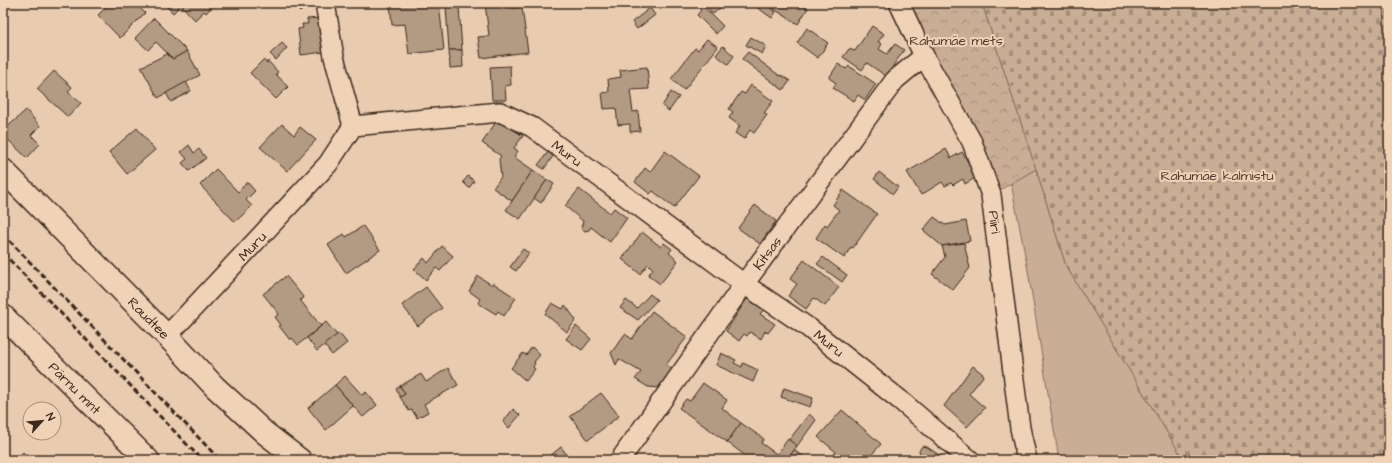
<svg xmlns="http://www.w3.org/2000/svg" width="1392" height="463" viewBox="0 0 1392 463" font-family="'Architects Daughter',sans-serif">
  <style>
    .green { fill: #c9ae95; stroke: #826c5a }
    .forest { fill: url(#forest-crowns); stroke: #826c5a }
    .cemetery { fill: url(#cemetery-stones); stroke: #826c5a }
    .building { fill: #b39a83; stroke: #3b2a1e }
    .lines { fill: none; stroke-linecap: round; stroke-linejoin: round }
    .minor-casing { stroke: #3b2a1e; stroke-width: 22 }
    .tertiary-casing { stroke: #3b2a1e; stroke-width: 25 }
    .secondary-casing { stroke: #3b2a1e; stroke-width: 25 }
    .minor { stroke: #f0d3b6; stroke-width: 19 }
    .tertiary { stroke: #f0d3b6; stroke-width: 22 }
    .secondary { stroke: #f0d3b6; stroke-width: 22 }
    .rail { stroke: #3b2a1e; stroke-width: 3; stroke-dasharray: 6 3; stroke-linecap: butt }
    .labels { text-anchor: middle; stroke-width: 4; stroke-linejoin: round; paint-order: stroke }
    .park-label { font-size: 14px; fill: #503e30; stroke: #f0d3b6 }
    .street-label { font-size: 14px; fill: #3b2a1e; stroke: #f0d3b6 }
  </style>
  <defs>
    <pattern id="forest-crowns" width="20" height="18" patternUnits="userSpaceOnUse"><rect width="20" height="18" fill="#c9ae95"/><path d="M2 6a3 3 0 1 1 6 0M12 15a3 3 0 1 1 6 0" fill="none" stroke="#a48e79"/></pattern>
    <pattern id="cemetery-stones" width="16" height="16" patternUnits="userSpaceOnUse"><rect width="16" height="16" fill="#c9ae95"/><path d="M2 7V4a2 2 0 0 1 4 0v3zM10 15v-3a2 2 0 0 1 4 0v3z" fill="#a48e79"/></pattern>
  </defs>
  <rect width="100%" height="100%" fill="#e9ccb0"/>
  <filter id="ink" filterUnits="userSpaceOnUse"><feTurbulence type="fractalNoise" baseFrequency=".025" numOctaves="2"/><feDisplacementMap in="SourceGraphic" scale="8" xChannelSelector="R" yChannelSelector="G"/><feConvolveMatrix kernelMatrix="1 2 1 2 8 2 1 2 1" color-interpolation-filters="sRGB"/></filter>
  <g filter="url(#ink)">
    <path class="green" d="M1036,169L1066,266L1184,460H1059L1027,265L1011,183Z"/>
    <path class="forest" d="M899,3H982L1036,169L991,195Z"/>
    <path class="cemetery" d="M982,3H1389V460H1184L1066,266L1036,169Z"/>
    <g class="building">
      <path d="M110,3H135L145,13L120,38L98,15Z"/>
      <path d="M163,3H183L173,13Z"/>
      <path d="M183,3H216L206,13L204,11L195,20L181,5Z"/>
      <path d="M291,3H306L308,5L300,12Z"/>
      <path d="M390,3H439L444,50L409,54L405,24L392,25Z"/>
      <path d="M485,3H512V8L522,7L528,52L481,58L478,37L489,36Z"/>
      <path d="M705,3H726L713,14L704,4Z"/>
      <path d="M751,3H763L776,12L772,18Z"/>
      <path d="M771,3H783L785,4L786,3H800L808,8L798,24L769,6Z"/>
      <path d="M702,5L723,26L716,34L697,15L701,10L699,8Z"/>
      <path d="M459,6L462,50H449L446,7Z"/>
      <path d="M650,8L655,15L637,29L632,22Z"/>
      <path d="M154,18L187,51L173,59L156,42L148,50L135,38Z"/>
      <path d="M319,18L324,52L301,55L298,29L303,28L302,24H308L307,19Z"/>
      <path d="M872,26L884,34L878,42L882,44L879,49L887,54L895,44L904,50L886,76L867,63L862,70L843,57L849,49L855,51Z"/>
      <path d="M807,28L828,43L818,58L797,43Z"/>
      <path d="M751,37L766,46L762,54L746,45Z"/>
      <path d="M707,39L718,47L684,90L671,79L695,48L698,50Z"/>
      <path d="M282,43L287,48L276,60L270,54Z"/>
      <path d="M723,46L734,56L728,64L716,55Z"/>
      <path d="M449,50H462L463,67L450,68Z"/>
      <path d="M187,51L200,75L158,98L141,67L167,54L173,59Z"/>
      <path d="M748,52L780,76L781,75L790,81L783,90L742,59Z"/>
      <path d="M263,60L267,63L268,61L278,72L276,74L288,87L276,99L250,73Z"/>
      <path d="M838,64L846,69L849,66L876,84L865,100L858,95L854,101L833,88L836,83L829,78Z"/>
      <path d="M510,66L511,85L505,86L506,100H492L490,67Z"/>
      <path d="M647,67L649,89L630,90L633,112L638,111L640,131L630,132V124L618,125L616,108L604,109L602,93L609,92L608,79L621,77L620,70Z"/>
      <path d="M54,71L72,87L68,92L81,103L68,117L37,89Z"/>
      <path d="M186,82L191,91L171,102L166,93Z"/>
      <path d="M751,85L773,101L764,113L767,115L754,133L750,130L744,139L735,133L740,126L729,118L733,112L729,109L741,92L745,94Z"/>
      <path d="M671,92L679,97L669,111L662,106Z"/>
      <path d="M26,110L40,126L31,135L40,144L27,158L3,135V131Z"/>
      <path d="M498,119L523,136L514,148L518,151L514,157L533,170L512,201L493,188L501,177L499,159L501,156L482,143Z"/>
      <path d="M282,124L294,135L300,127L316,140L287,171L260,147Z"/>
      <path d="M137,128L155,150L127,174L109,152Z"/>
      <path d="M189,145L194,153L199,149L206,158L189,171L182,163L187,159L181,152Z"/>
      <path d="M946,149L951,158L962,152L977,177L965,184L963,179L953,185L951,183L945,186L942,182L921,195L907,172Z"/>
      <path d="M665,151L699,176L674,208L653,191L650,194L635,182L645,168L650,172Z"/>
      <path d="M548,152L553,156L544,169L538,165Z"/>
      <path d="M216,169L238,192L247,182L255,191L246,200L252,206L235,222L200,185Z"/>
      <path d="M533,170L547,180L520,219L506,210Z"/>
      <path d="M879,172L898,187L893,194L874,179Z"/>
      <path d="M468,176L474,181L469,188L463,182Z"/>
      <path d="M547,180L554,184L541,203L534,198Z"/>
      <path d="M579,189L610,213L614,208L627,218L610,242L591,227L589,230L585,231L581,228L583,221L565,206Z"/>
      <path d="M843,190L877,214L853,248L851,247L844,258L816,238L825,224L827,226L839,210L833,205Z"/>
      <path d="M755,205L776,221L760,244L738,228Z"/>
      <path d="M934,217L945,225L966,221L970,241L942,246L923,230Z"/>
      <path d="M363,226L380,250L346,273L328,245L344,234L346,237Z"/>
      <path d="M642,232L661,247L664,243L672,249L669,253L678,261L660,284L648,275L653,269L648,264L640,274L622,259Z"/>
      <path d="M964,243L970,268L953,290L932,274L945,257L942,246Z"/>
      <path d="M442,246L453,256L440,271L436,268L426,280L414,269L424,258L428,263Z"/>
      <path d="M523,249L529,253L516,271L510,267Z"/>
      <path d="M823,257L847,275L842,282L817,264Z"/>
      <path d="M804,260L839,287L825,306L814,298L806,309L788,296L797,284L790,279Z"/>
      <path d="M286,276L304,298L300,300L321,326L298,345L292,338L290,340L279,326L281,325L275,317L279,314L263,294Z"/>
      <path d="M478,276L492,285L493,283L516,298L504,316L498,311L496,314L478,303L480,299L469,291Z"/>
      <path d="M426,287L442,308L418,326L402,305Z"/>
      <path d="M650,294L657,300L638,320L620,308L626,300L637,308Z"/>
      <path d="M748,297L764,309L760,314L775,324L768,333L765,331L761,339L750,332L747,336L744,334L739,341L726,331Z"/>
      <path d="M552,303L563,309L565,305L576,320L567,332L545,314Z"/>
      <path d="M652,311L687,337L666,365L675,371L659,388L648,387L635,379L641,372L619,359L616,365L611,353L625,334L632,339Z"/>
      <path d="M326,322L337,335L317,351L307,338Z"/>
      <path d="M576,326L591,339L582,350L566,339Z"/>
      <path d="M339,333L347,343L332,355L324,345Z"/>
      <path d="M532,347L540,355L534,362L535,363L533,367L535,369L526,381L511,368L523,353L526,355Z"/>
      <path d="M721,353L736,360L734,363L742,367L743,363L758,370L753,382L716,365Z"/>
      <path d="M973,366L984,375L969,394L985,408L967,427L944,406Z"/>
      <path d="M448,368L458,385L424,404L428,412L417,418L412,410L409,411L400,397L405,394L400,386L421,374L426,382Z"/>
      <path d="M345,376L362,395L366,392L377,405L363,417L335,385Z"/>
      <path d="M703,383L727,400L722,408L741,423L727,442L679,408L686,399L690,401Z"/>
      <path d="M335,385L353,406L326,430L308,408Z"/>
      <path d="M400,386L405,394L400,397L396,389Z"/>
      <path d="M784,388L813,398L810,407L781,397Z"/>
      <path d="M601,393L619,416L588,440L570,416Z"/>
      <path d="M513,409L520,415L509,428L503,422Z"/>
      <path d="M842,410L881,444L867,460H837L832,456L836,452L818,437Z"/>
      <path d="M809,414L816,420L797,446L789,440Z"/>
      <path d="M741,423L764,439L761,443L785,460H751L727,442Z"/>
      <path d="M788,439L797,446L787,460H785L777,454Z"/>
      <path d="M922,446L927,447L947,460H923L924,458L921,456L919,451Z"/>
      <path d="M561,447L571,460H545Z"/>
      <path d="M794,450L804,457L802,460H787Z"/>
      <path d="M23,452L31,460H16Z"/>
    </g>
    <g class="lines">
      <g class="minor-casing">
        <g id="minor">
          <path d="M325,3L334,57L353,126"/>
          <path d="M899,3L924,56L972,142L991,195L1020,428L1027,460"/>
          <path d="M167,336L328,164L353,126L500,112L532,127L744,284L809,328L900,400L970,460"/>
          <path d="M620,460L744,284L895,80L924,56"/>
        </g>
      </g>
      <g class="tertiary-casing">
        <path id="tertiary" d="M3,170L167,336L215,387L265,433L300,460"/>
      </g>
      <g class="secondary-casing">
        <path id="secondary" d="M3,316L148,460"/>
      </g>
      <use href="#minor" class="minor"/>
      <use href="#tertiary" class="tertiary"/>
      <use href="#secondary" class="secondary"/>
      <g class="rail">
        <path d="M3,234L220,460"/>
        <path d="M3,253L202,460"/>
      </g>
    </g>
  </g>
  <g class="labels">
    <g class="park-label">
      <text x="956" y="45">Rahumäe mets</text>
      <text x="1217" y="180">Rahumäe kalmistu</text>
    </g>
    <g class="street-label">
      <text transform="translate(567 153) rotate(37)" y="5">Muru</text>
      <text transform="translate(995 222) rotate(83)" y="5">Piiri</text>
      <text transform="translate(252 246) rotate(-47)" y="5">Muru</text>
      <text transform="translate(767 253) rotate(-53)" y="5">Kitsas</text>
      <text transform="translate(149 318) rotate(45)" y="5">Raudtee</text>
      <text transform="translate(829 343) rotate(38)" y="5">Muru</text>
      <text transform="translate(75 388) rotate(45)" y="5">Pärnu mnt</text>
    </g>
  </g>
  <rect width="1392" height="463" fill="none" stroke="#f0d3b6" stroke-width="16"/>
  <rect x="8" y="8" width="1376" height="447" fill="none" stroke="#3b2a1e" stroke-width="1.5" filter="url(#ink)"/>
  <g transform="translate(42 421) rotate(63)"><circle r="19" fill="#f0d3b6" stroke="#a88f79"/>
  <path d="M0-3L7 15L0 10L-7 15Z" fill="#3b2a1e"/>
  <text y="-6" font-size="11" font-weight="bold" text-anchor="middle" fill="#3b2a1e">N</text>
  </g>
</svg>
